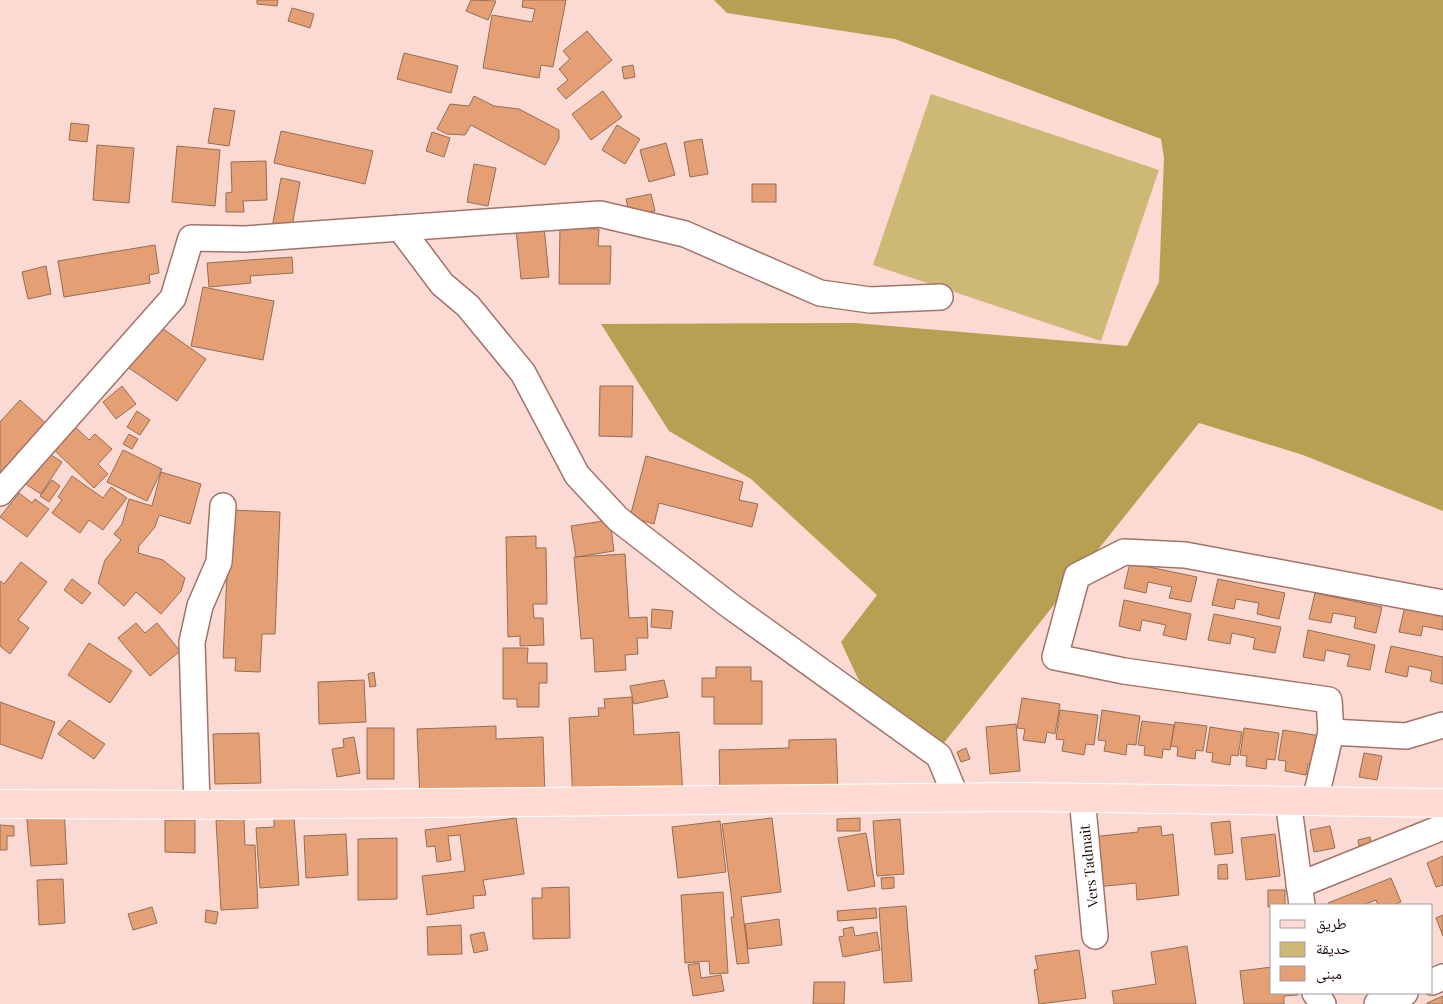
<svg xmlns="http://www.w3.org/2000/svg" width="1443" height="1004" viewBox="0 0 1443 1004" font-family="'Playfair Display','Noto Naskh Arabic',serif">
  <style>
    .green { fill: #cdb876 }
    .forest { fill: #b8a053 }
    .building { fill: #e59f74; stroke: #956d54 }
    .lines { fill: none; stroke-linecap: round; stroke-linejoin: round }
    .minor-casing { stroke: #a37369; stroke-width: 28 }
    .major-casing { stroke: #fff; stroke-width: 30 }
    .minor { stroke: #fff; stroke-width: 25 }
    .major { stroke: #ffdbd4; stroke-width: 28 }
    .labels { text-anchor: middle; stroke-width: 4; stroke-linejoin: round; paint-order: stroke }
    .street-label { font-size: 14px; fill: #190805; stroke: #fff }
  </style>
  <rect width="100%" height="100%" fill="#fadad3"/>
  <path class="green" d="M931,94L1159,170L1101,341L873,265Z"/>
  <path class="forest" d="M714,0H1443V511L1303,455L1199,423L943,744L867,698L841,642L877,595L751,479L669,431L601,324L855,323L1127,346L1159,282L1164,158L1161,139L895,39L727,13Z"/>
  <g class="building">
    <path d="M257,0H278L277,6L257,4Z"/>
    <path d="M471,0L496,1L488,20L466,11Z"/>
    <path d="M523,0H566L553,67L541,65L539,78L483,68L492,15L532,22L535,9L522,7Z"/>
    <path d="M292,8L314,14L310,28L288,21Z"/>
    <path d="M587,31L612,60L566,99L557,89L568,80L559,69L570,59L563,51Z"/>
    <path d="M404,53L458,66L451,93L397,79Z"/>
    <path d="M633,65L635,77L624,79L622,67Z"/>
    <path d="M603,91L622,117L591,140L572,114Z"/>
    <path d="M474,96L494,106L519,109L559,130V139L545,165L471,125L465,135L447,134L437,129L450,104L469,106Z"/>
    <path d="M214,108L235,111L229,146L208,143Z"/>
    <path d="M71,123L89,125L87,142L69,140Z"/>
    <path d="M617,125L640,139L625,164L602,150Z"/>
    <path d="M281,131L373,151L365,184L274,163Z"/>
    <path d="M432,132L450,138L444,157L426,151Z"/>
    <path d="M702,139L708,174L690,177L684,142Z"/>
    <path d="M666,143L675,175L649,182L640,150Z"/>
    <path d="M97,145L134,148L129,203L93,200Z"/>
    <path d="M177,146L220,150L215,206L172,202Z"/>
    <path d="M266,161L267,200L243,201L244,212H226V193L232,192L231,162Z"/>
    <path d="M474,164L496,168L488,206L467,202Z"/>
    <path d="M281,178L300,182L291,232L272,228Z"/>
    <rect x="752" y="184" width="24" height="18"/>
    <path d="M651,194L655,211L630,216L626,199Z"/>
    <path d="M544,226L549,277L521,279L516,229Z"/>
    <path d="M560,228L599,229L598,246H611L610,284H559Z"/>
    <path d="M155,245L159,273L149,275L150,283L64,297L58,261Z"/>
    <path d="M292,257L293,273L250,276L251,283L209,287L207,263Z"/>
    <path d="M46,266L51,294L28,299L22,272Z"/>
    <path d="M203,287L274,301L263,360L191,346Z"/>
    <path d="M159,326L206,359L177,401L129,368Z"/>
    <path d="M122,386L136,404L116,419L103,402Z"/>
    <path d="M600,386H633L632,437L599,436Z"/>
    <path d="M20,400L52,429L0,486V422Z"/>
    <path d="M137,411L150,420L140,435L127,427Z"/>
    <path d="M73,425L89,440L95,434L112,449L98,464L108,474L94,488L51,447Z"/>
    <path d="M129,434L138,439L132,449L123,444Z"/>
    <path d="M123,450L162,469L147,501L107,482Z"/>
    <path d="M45,451L62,462L41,494L24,483Z"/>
    <path d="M646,456L743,482L739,500L758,504L752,527L659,503L654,524L630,517Z"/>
    <path d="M161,472L201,484L190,524L159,515L155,527L139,546L138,553L163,560L185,578L181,591L161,614L136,592L124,606L98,583L105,560L121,540L114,534L122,524L129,499L152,506Z"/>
    <path d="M72,476L103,498L111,487L127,498L103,530L89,520L80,533L52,513L62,500L58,497Z"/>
    <path d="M52,480L60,486L49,502L40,496Z"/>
    <path d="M19,493L32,503L35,499L49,509L27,537L0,517Z"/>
    <path d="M230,510L280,512L275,634H262L260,672L235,671L236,658H223Z"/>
    <path d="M610,520L614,551L576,557L571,526Z"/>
    <path d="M536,536V548H546L547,604H533L534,618H543L544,645L520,646V636L508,637L506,537Z"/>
    <path d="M625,554L629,618L647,617L648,638H637L638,654L625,655L626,670L595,672L593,638L581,639L574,557Z"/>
    <path d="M21,562L47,582L18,620L29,628L10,654L0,646V581L4,584Z"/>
    <path d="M1130,563L1197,577L1191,602L1169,598L1172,587L1148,582L1146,593L1124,588Z"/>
    <path d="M72,579L91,593L82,604L64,590Z"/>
    <path d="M1218,579L1285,593L1279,619L1257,614L1259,603L1236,599L1234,609L1212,605Z"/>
    <path d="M1315,593L1382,607L1376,633L1354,628L1356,617L1333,613L1331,623L1309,619Z"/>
    <path d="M1124,600L1191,614L1186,640L1163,635L1166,625L1142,620L1140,631L1119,626Z"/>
    <path d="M1405,606L1443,614V630L1423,626L1421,636L1399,632Z"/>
    <path d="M652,609L673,611L671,629L651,627Z"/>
    <path d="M1214,614L1281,627L1275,653L1253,649L1255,638L1232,633L1230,644L1208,640Z"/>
    <path d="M136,623L145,633L157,623L180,651L150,676L118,638Z"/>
    <path d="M1308,630L1375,645L1370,670L1347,666L1350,655L1326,650L1324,661L1303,657Z"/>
    <path d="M89,643L132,671L110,703L68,675Z"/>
    <path d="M1391,646L1443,657V684L1430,681L1432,671L1409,666L1407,677L1385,672Z"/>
    <path d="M503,648H528L527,663H547V683H539V707H517V699H503Z"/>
    <path d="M716,667H751V681H762V724H714V697H702V678H716Z"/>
    <path d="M374,672L376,686L370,687L368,674Z"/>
    <path d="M364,680L366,722L319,724L318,682Z"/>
    <path d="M664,680L668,697L634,704L630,686Z"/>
    <path d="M632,697L634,735L679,732L683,795L573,801L569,718L599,716L598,708H605L604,699Z"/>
    <path d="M1022,698L1060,704L1055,734L1047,732L1045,743L1023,740L1025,729L1017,728Z"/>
    <path d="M0,702L55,722L42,759L0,744Z"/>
    <path d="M1060,710L1098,715L1094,745L1086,744L1084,755L1062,751L1064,740L1056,739Z"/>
    <path d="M1102,710L1140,716L1136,745L1127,744L1126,755L1104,751L1106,741L1098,740Z"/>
    <path d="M69,720L105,744L94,759L58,734Z"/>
    <path d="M1142,721L1174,725L1170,750L1163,749L1162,758L1144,755L1145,746L1138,745Z"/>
    <path d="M1175,722L1207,726L1203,751L1196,750L1195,759L1177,756L1178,747L1171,746Z"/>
    <path d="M1016,724L1020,771L990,774L986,727Z"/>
    <path d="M496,726V739L543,737L545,795L420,799L417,729Z"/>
    <path d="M1210,727L1242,732L1238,756L1231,755L1230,765L1212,762L1213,753L1206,752Z"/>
    <rect x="367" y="728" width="27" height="51"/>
    <path d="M1244,728L1279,733L1275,760L1267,759L1266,769L1246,766L1247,756L1240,755Z"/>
    <path d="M1283,730L1321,736L1316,765L1308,764L1306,775L1285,771L1286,761L1278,760Z"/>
    <path d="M259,733L261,783L215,784L213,734Z"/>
    <path d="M354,737L360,773L337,777L332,749L344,747L343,739Z"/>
    <path d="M836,739L838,792L720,796L719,750L789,748V740Z"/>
    <path d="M966,748L970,759L961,762L957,752Z"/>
    <path d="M1364,753L1382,756L1377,780L1359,777Z"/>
    <path d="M64,808L67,864L31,866L26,810Z"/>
    <path d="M294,817L299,885L260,888L256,828L274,827V818Z"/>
    <path d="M516,818L524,874L483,880L486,895L473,896L474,908L427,915L422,876L465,871L460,835L448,836L451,860L437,862L435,846L427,847L425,830Z"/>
    <path d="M772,818L781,892L741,897L749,963L737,964L731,917H734L722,824Z"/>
    <path d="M860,818V831H837V819Z"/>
    <path d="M244,819L245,845H255L258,908L221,910L216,820Z"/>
    <path d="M900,819L904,874L877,876L873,821Z"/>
    <path d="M165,820H195V853L165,852Z"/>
    <path d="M720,821L726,872L678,878L672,827Z"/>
    <path d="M1230,821L1233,853L1215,855L1211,823Z"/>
    <path d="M0,825L14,826V836H7V850H0Z"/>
    <path d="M1161,826L1162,836L1173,834L1179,895L1137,900L1136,883L1096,887L1091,837L1138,832V828Z"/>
    <path d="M1330,826L1335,848L1314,852L1310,830Z"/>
    <path d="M866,833L875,886L848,891L838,838Z"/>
    <path d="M346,834L348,875L306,878L304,836Z"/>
    <path d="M1275,834L1280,876L1246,880L1241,838Z"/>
    <path d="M1370,837L1371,843L1359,846L1358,840Z"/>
    <path d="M397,838V899L358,900V839Z"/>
    <path d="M1443,856V885L1436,887L1427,863Z"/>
    <path d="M1227,864L1228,879H1218V865Z"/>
    <path d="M894,877V888L882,889L881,878Z"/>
    <path d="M1391,878L1401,902L1393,905H1378L1376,900L1363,905H1329L1328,903Z"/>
    <path d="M63,879L65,923L39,925L37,880Z"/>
    <path d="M569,887L570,938L533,939L532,898H542V888Z"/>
    <path d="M1268,890H1285V905L1268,907Z"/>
    <path d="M723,892L728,973L710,974L709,961L685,963L681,895Z"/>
    <path d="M906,906L912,981L884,983L879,908Z"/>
    <path d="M152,907L157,923L133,930L128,914Z"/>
    <path d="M876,908L877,918L838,921L837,911Z"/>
    <path d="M206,910L218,912L216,924L205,922Z"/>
    <path d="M1443,915V936L1436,918Z"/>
    <path d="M779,919L782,945L748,949L745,924Z"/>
    <path d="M461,925L462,954L428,955L427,927Z"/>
    <path d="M853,927L855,936L877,932L880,950L843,957L839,937L844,936L843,929Z"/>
    <path d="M484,932L488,950L474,953L470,935Z"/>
    <path d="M1187,946L1196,1004H1114L1112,991L1156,984L1151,952Z"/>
    <path d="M1079,950L1086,998L1039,1004L1034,970L1038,969L1035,956Z"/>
    <path d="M699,963L701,978L721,975L724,991L693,996L688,965Z"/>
    <path d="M1272,967V993H1298V995L1284,996V1004H1244L1240,971Z"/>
    <path d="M814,982H845L844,1004H813Z"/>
    <path d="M1443,996V1004H1427V1003Z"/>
  </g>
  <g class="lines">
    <g class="minor-casing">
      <g id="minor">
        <path d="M400,228L442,284L468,306L523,373L577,475L618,519L729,605L939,756L956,797"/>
        <path d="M0,493L173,298L191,238L245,239L600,214L685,234L820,293L870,300L940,297"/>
        <path d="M1331,732L1329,700L1124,671L1055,657L1077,576L1124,552L1185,555L1443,603"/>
        <path d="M1082,797L1095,936"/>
        <path d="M1288,800L1302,905"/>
        <path d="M1315,801L1331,732L1406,736L1443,725"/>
        <path d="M197,805L192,642L200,606L219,562L223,506"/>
        <path d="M1299,885L1443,827"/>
        <path d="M1432,982L1443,977"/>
        <path d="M1315,993L1323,1004"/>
        <path d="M1377,1004L1405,993"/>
      </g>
    </g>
    <g class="major-casing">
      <path id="major" d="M0,804L230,805L1021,797L1443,803"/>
    </g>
    <use href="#minor" class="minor"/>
    <use href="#major" class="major"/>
  </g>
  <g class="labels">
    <g class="street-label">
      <text transform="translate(1089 866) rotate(-96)" y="5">Vers Tadmait</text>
    </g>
  </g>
  <rect x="1270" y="904" width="162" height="90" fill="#ffffff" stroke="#a39c9b"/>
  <rect x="1280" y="920" width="25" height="8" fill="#ffdbd4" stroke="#a39c9b"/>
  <text x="1316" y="929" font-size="15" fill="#190805">طريق</text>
  <rect x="1280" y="942" width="25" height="15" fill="#cdb876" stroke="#a39c9b"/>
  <text x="1316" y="954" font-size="15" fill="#190805">حديقة</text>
  <rect x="1280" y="966" width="25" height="15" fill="#e59f74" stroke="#a39c9b"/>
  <text x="1316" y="979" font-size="15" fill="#190805">مبنى</text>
</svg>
